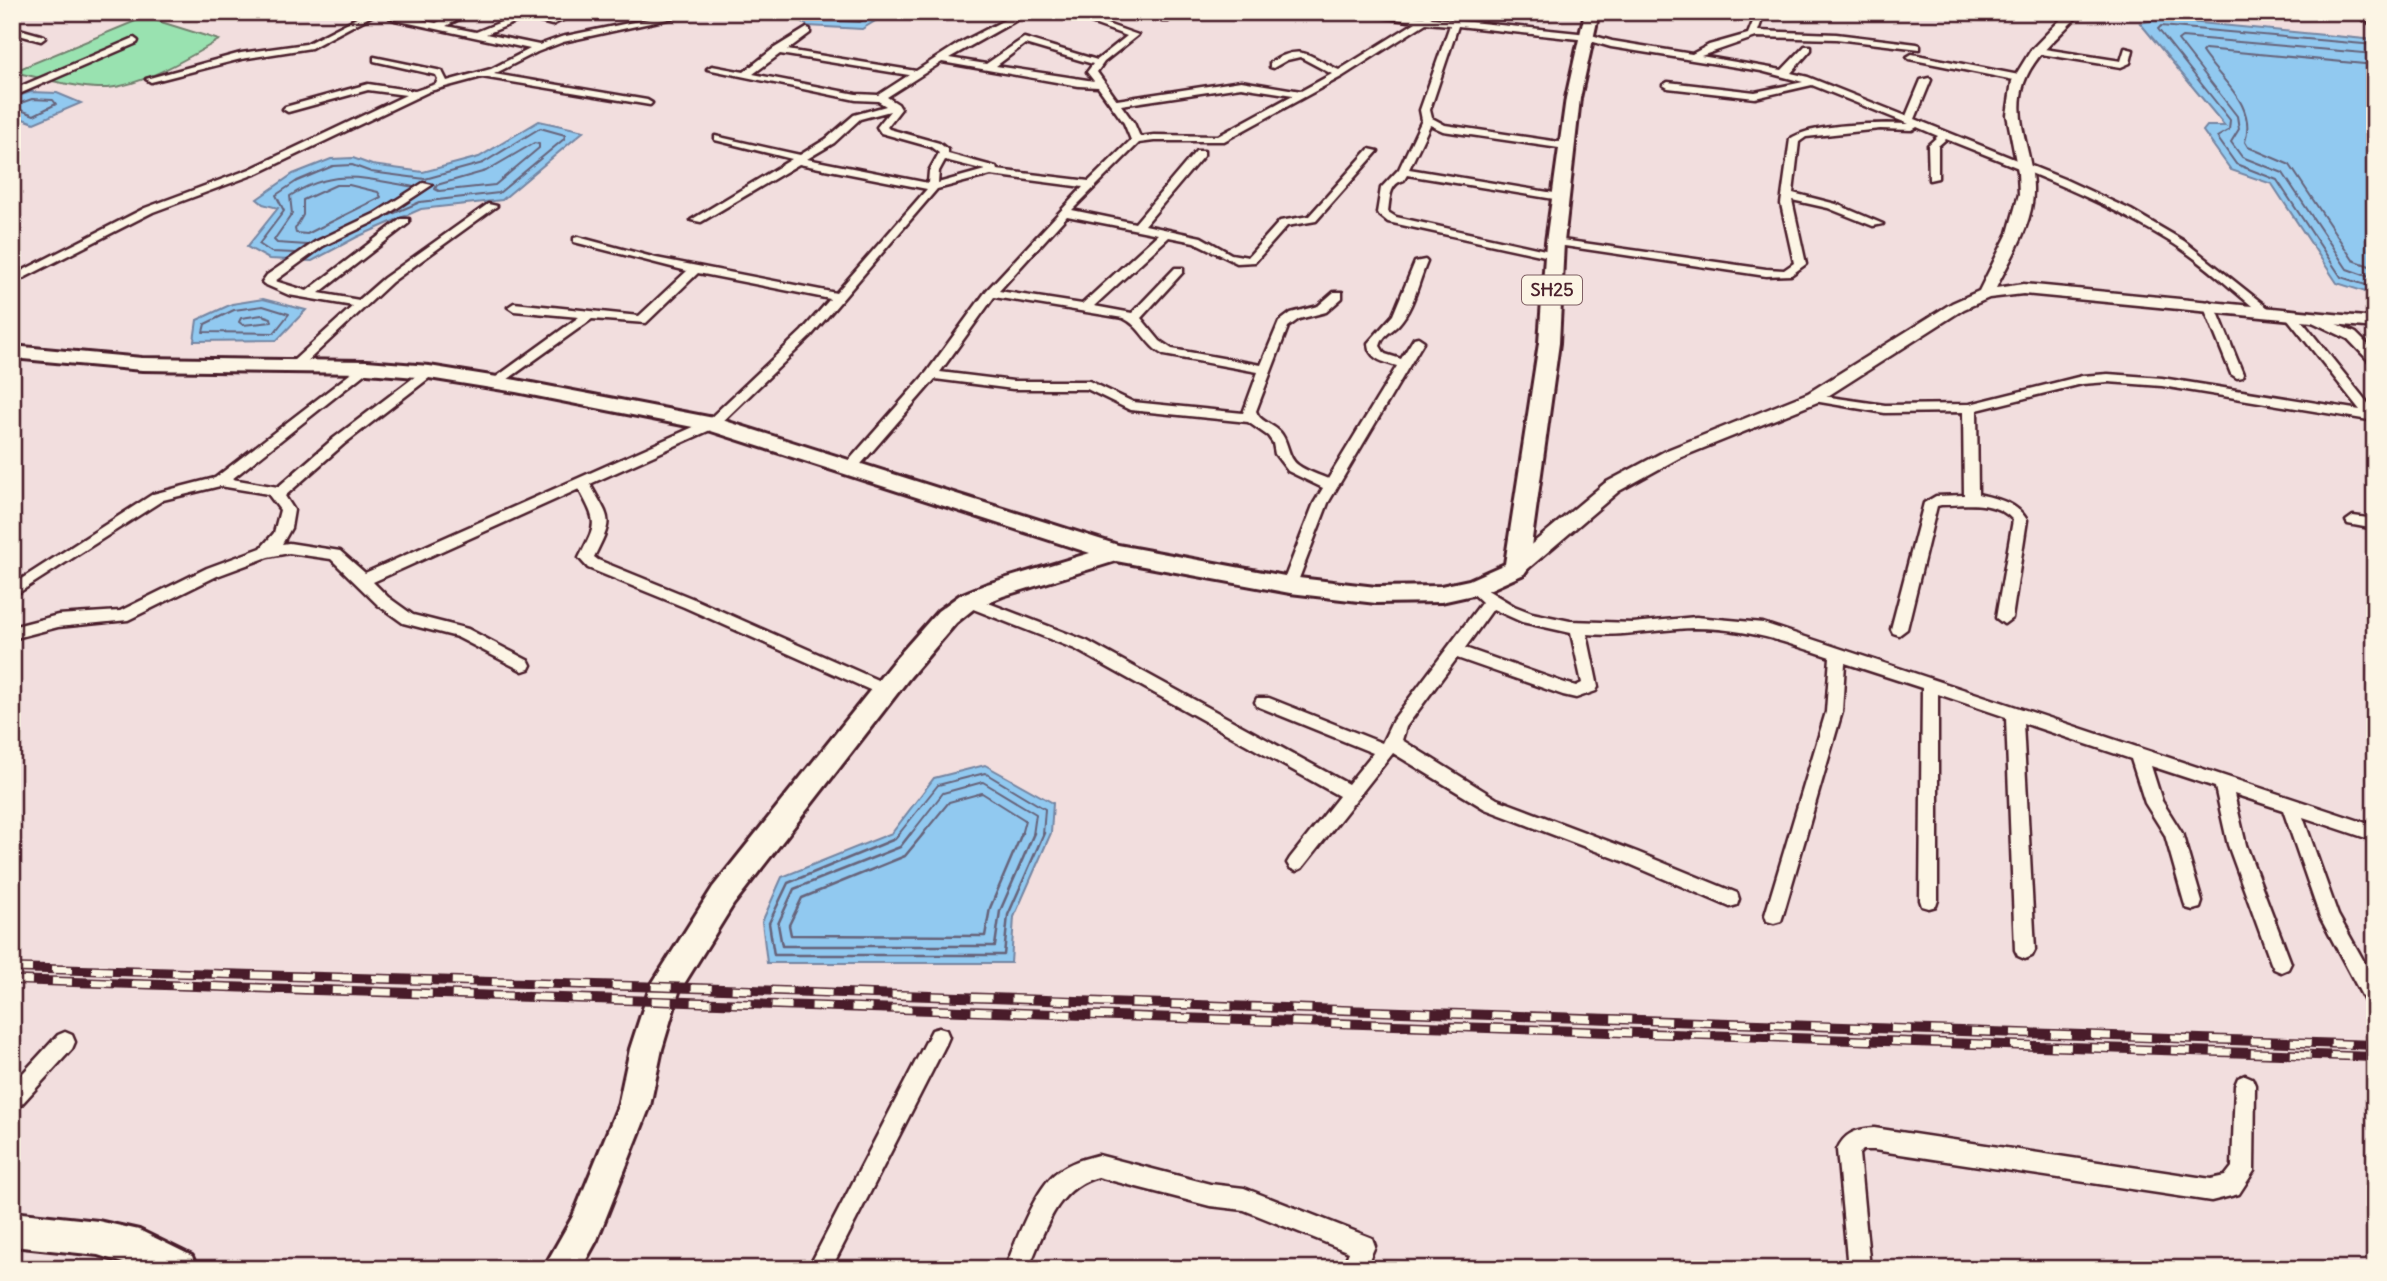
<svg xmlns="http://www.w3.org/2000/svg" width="2387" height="1281" viewBox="0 0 2387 1281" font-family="Delius,sans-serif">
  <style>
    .green { fill: #99e2b0; stroke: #72806e; stroke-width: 2 }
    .water { fill: #91c9f0; stroke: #7585a1; stroke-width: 2 }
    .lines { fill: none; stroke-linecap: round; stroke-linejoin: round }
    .shore-far1 { stroke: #66637a; stroke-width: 2 }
    .shore { stroke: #66637a; stroke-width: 2.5 }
    .street-casing { stroke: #4a1f2b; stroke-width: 5 }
    .secondary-casing { stroke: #4a1f2b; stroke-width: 5 }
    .primary-casing { stroke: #4a1f2b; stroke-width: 6 }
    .street { fill: #fcf5e5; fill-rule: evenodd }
    .secondary { fill: #fcf5e5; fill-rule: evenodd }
    .primary { fill: #fcf5e5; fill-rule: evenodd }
    .rail-casing { stroke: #4a1f2b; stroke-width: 10 }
    .rail { stroke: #fcf5e5; stroke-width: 7; stroke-dasharray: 20; stroke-linecap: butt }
    .labels { text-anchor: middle; stroke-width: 5; stroke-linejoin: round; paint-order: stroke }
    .shield { fill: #fcf5e5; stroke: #7f5f63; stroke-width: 2 }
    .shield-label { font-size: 18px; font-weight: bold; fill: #4a1f2b }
  </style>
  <rect width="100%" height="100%" fill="#f2dede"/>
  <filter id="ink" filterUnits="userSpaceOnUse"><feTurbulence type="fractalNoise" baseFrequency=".0143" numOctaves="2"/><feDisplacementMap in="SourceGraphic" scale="14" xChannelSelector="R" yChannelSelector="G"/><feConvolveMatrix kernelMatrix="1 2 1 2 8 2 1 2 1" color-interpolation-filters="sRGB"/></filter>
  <g filter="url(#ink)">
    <path class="green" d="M145,17L219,40C186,59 136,90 98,88C70,87 40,77 12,72Z"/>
    <g class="water">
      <path d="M812,12H890L862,29L808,26L799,20Z"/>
      <path d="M2158,19L2375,40V295L2337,283L2272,184L2231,170L2203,131L2207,126H2225L2140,23Z"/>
      <path d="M31,92L57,93L81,103L34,123L12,115V98Z"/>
      <path d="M539,121L584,131L502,200L421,209L357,237L312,261L269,259L247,247L278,208L263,204L257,199L293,174L331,159L353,158L372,165L423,172L479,157Z"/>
      <path d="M263,299L306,310L277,340L194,341L197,320L232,304Z"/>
      <path d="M985,765L1053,803L1051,833L1014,917L1011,963H767L762,922L782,877L892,833L934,778Z"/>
    </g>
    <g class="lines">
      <g class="shore-far1">
        <path d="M814,12L817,20L860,22L876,12"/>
        <path d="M2375,45L2161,26L2158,29L2230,120L2229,130L2217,137L2236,164L2277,180L2341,277L2375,288"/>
        <path d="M2375,54L2182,37L2178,40L2237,116L2239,129L2231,142L2242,157L2283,173L2347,269L2375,279"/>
        <path d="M2375,65L2205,49L2202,52C2221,81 2257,104 2245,142L2248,147L2290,165L2353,260L2375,268"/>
        <path d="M32,99L53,100L56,104L34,115L18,109V104Z"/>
        <path d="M534,143L539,144V148L495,185L439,191L435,189L437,185L486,171Z"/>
        <path d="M336,185H349L378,192L381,197L307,234L296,233L295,229L303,215V200Z"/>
        <path d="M307,245L277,243L274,240L292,214L290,196C334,167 366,179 414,187"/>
        <path d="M296,253L271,252L259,244L284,211L276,195L297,181L333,166L352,165L371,172L425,179L483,163L540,128L565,135L564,139L499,193L420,202L390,215"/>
        <path d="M263,306L289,314L274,333L203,332L205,324L234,310Z"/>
        <path d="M262,315L271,318L272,322L243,325L239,322L241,318Z"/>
        <path d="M898,835L938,785L985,773L1045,809L1043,835"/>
        <path d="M910,835L943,793L983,782L1036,814L1033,835"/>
        <path d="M922,835L949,802L982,793L1025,820L1021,835"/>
      </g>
      <g class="shore">
        <path d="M900,833L895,839L788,883L769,923L774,955H1004L1008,915L1044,833"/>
        <path d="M911,833L900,847L794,889L778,924L782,946H995L1000,911L1034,833"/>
        <path d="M924,833L905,856L802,898L789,925L791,935L985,936L990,908L1022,833"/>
      </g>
      <g class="street-casing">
        <g id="street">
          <path d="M12,12H19L12,16Z"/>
          <path d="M368,12L377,13L311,48L241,59L151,82L146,79L241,53L306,44Z"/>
          <path d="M390,12H398L400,16L436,23L460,12H472L446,26L476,32L516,16L507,12C520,12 544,20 552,19C562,18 568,12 579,12L552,25L526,18L486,34L539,45L561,37L682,12H700L563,42L537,52L494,74L647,100L652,103L650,105L482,77L430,91L258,173L153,212L12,284V276L145,208L250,169L406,95L368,90L288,112L283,109L285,107L368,84L415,91L436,84L438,79L436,75L374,61V57L442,71L447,81L491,69L530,49L395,20L390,18Z"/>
          <path d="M1020,12H1031L949,58L986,64L1024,38L1097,60L1127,36L1060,12H1073L1138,35L1104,62L1097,72L1117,100L1241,81L1301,91L1332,74L1300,57L1287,60L1273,68L1270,67V63C1302,42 1309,57 1339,70L1416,22L1343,12H1375L1423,17L1428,15L1432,18L1588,34L1612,41L1692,54L1709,45L1748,34L1757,12H1765L1758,31L1836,34L1917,44L1920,45V49L1836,39L1756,37L1701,56L1782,70L1805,46H1811V50L1791,73L1808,77L1906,116L1921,80L1929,78L1931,80L1915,119L2064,179L2131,210L2184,241L2272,311L2266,315L2262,314C2233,291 2205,264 2174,244C2103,199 2023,170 1946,139L1938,146V178L1929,180L1928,145L1938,136L1917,127L1912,130L1880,129L1806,137L1799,142L1793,193L1836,204L1883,224L1873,226L1828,208L1792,200L1806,264L1791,275L1766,276L1551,244V240L1555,239L1766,269L1784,270L1794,263L1781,204L1790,139C1811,123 1881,123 1909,124L1812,85L1755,98L1668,88L1663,85L1668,82L1755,92L1803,82L1761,71L1611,47L1587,40L1458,26L1430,110L1432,118L1445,125L1566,143L1571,146L1566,149L1443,131L1430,125L1409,169L1560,194L1565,197L1560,200L1407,175L1404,180C1389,184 1390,199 1388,212L1396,217L1554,252L1560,255L1554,258L1388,222L1377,213L1381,188L1399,169L1422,120L1420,110L1450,25L1426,23L1343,76L1224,141H1154L1139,143L1072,210L1135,223L1196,151H1204V155L1145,225L1201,237L1231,254L1248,257L1280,221L1309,216L1369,149L1378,151L1316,221L1287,226L1255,262L1237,263L1194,242L1169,237L1094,306L1132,313L1175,268H1183V272L1141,318L1160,341L1172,349L1261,365L1279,322L1291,313L1318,306L1334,292H1342V298L1326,312L1299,319L1288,327L1256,411C1259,421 1272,424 1280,432C1289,442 1287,457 1298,465C1306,471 1319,475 1328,479L1397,366C1383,362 1369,359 1368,343L1393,315L1415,262L1425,260L1427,262C1418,283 1414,308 1398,325C1391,332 1383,335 1380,346L1385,354L1401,359L1414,338L1418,337L1424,341L1328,503L1295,589L1290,590L1282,585L1314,503L1323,488L1288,471L1275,454L1273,443L1268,436L1248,422L1130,410L1087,389H1013L935,379L855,471H845L843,468L845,465L927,372L987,290L1083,187L991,175L937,189L810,337L717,427L590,484C611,522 614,517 594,557L598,560L694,599L891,686L893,690L891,694H879L684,607L588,568L579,558C597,522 598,525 579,489L373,582L388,597L413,615L468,629L529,661L531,665L529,669L523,671L457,637L403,623L378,605L331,559L289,553L268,557L217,576L128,620L58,627L12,639V627L58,615L120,611L207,568L261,548L274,533L280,510L268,494L220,486L163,500L12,597V585L153,494L215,478L363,364L367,363L373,367L232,479L278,487L334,438L425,369H433V375L344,444L285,496L294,510L291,528L282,544L289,543L340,551L365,573L707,421L802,331L830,299L698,273L646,323L592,319L497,387L492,386V380L579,317L514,311L508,307L514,303L639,316L687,271L574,242V238L578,237L656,258L836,293L927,189L799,164L701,222L691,220L792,159L715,140V136L800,155L826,139L854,115L886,106L878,101L856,100L707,69L712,66L744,72L773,49L807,28L810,29V33L787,50L916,71L958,44ZM1025,44L1093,64L1087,72L1094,81L996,66ZM780,54L909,75L878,95L856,94L753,74ZM942,62L1079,86L1098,87L1124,123L1131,140L1089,181L997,170L996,167L948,154V150L939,143L889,129L887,127L901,109L898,104L887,97ZM1241,87L1293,95L1218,136L1154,135L1140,137L1134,123L1121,105ZM890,111L877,127L881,133L931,147L939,153L929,171L928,183L807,159L834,143L860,119ZM945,160L985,170L938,183L939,171ZM1067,216L1158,234L1082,304L999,291ZM994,297L1123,318C1141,326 1146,346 1164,355L1258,372L1243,413L1133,402L1089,381H1013L940,372Z"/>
          <path d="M1167,12H1176L1168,21H1162L1161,19Z"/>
          <path d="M2349,12H2360L2375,19V26Z"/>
          <path d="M12,27L44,36L45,38L41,41L12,33Z"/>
          <path d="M134,38L138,41L137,43L12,97V90Z"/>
          <path d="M2038,48L2121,61L2125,48L2133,50L2130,63L2121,67L2035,53L2033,51Z"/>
          <path d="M1912,54L2019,75L2024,78L2019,81L1909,59L1907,57Z"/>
          <path d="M423,183L432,185L382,218L323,246L275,281L307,291L401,219H409V223L319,293L359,300L384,278L488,204L497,206L392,282L301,367H293V361L353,306L289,295L264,284L262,282L267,275L315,242L374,214Z"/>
          <path d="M2209,301L2215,305L2243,374L2242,377L2237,378L2231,374L2203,305Z"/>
          <path d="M2290,310L2294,311L2375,412V421L2162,386L2108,382L2082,384L1977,410L1978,494C1998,499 2016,502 2027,520L2012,618L2004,624L1996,618L2013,520C1994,499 1966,505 1941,505L1937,506L1907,629L1899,635L1893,633L1891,629L1924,503L1936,496L1964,495L1963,412L1885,413L1814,401L1809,400V394L1885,405L1970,404L2082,376L2108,374L2162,378L2360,410L2284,314Z"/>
          <path d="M2310,312L2356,333L2375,352V364L2371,363L2348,339L2306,319V313Z"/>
          <path d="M2353,516L2375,519V529L2348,524L2346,521Z"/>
          <path d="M1474,582L1514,606L1532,613L1570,621L1633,623L1696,617L1763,623L2375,826V841L2303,817L2338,915L2375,981V1010L2368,1007L2320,917L2283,810L2234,794L2246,845L2291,963L2288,969L2281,972L2274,969L2271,963L2228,845L2215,787L2151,766L2162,801L2182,833L2202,902L2200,908L2193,910L2186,908L2184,902L2165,835L2145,803L2131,759L2023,723L2035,950L2032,956L2025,959L2018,956L2015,950L2006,717L1938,694V900L1936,906L1929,908L1922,906L1920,900L1922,688L1845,663L1842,712L1783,915L1781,921L1774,923L1767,921L1765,915L1826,712L1830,657C1783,641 1745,628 1694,628C1658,629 1624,637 1587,634L1598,687L1596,691L1576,698L1563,695L1457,658L1406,727L1402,740L1497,799L1637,852L1737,893L1739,899L1737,905L1730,907L1625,862L1485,809L1393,753L1302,868L1296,871L1290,868L1287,863L1290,858L1339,796L1075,649L963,605L960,601L963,597H973L1087,641L1348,784L1373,753L1257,706L1255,702L1257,698H1269L1382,743L1393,720L1482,602L1466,587ZM1493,609L1522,622L1571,633L1582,683L1576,686L1565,683L1465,648Z"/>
          <path d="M939,1028L946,1030L949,1037L946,1044L831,1269H808L932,1030Z"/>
          <path d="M65,1032L72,1035L75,1042L72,1049L19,1107L12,1110V1085L58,1035Z"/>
          <path d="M2245,1075L2252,1078L2255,1085L2254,1171L2239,1194L2211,1201L1874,1150H1863L1859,1154L1870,1269H1848L1837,1150C1844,1133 1857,1129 1874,1128L2211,1179L2225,1176L2232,1167L2235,1085L2238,1078Z"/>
          <path d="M1098,1155L1210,1184L1244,1188L1372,1238L1375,1246L1365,1269H1342L1349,1252L1244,1210L1210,1206L1098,1177C1055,1188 1045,1232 1028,1269H1005C1015,1243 1035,1188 1057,1172C1070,1162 1083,1159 1098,1155Z"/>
        </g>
      </g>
      <g class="secondary-casing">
        <path id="secondary" d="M2068,12H2081C2062,35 2034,54 2024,83C2012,120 2033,152 2033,188C2034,224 2011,257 1996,288L2023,284L2375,318V328L2023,294L1989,298L1964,309L1820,401L1679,458L1619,491L1523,573H1509L1506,568L1509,563L1605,483L1667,450L1808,393L1952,303L1979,291L2008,233L2019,194L2018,172L2007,115L2012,81L2031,50Z"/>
      </g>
      <g class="primary-casing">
        <g id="primary">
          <path d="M1585,12H1599L1580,98L1564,242L1559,343L1528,568L1524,574L1482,593L1441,602L1376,603L1290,593L1116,561L1003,596L976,607L956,623L910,677L733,905L679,992L662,1049L650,1106L597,1240L581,1269H543L573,1216L618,1106L630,1049L650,987L713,887L892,663L938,611L960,595L987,584L1090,553L708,430L516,392L429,378L367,373L142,370L12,358V346L142,358L367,361L429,366L516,380L719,419L1118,545L1290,577L1376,587L1441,586L1469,580L1505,564L1539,343L1546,242L1566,98Z"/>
          <path d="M12,1212L98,1221L139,1230L192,1256L197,1269H142L98,1255L12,1246Z"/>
        </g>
      </g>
      <use href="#street" class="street"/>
      <use href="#secondary" class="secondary"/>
      <use href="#primary" class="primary"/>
      <g class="rail-casing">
        <g id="rail">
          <path d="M12,968L665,987L2375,1045"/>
          <path d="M12,980L2375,1057"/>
        </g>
      </g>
      <use href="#rail" class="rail"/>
    </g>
  </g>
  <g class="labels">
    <rect class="shield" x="1522" y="275.5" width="60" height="29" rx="5"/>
    <g class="shield-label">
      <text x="1552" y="296">SH25</text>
    </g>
  </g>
  <rect width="2387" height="1281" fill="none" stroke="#fcf5e5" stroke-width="42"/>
  <rect x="21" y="21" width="2345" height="1239" fill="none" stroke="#4a1f2b" stroke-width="2.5" filter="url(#ink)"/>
</svg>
